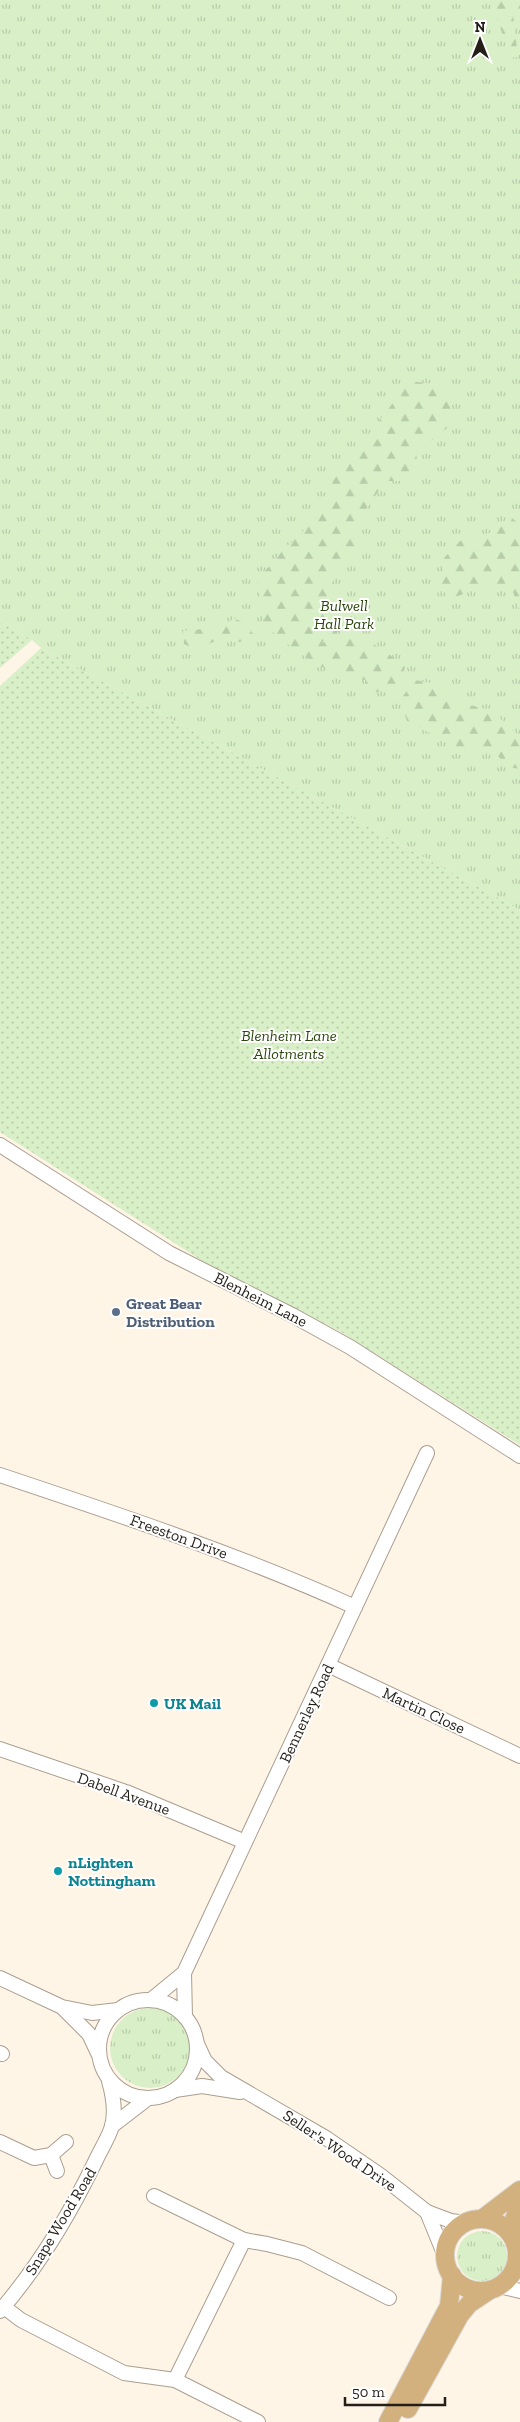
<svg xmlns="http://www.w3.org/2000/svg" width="520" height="2422" viewBox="0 0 520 2422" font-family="'Zilla Slab',serif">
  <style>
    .grass { fill: url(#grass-tufts) }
    .forest { fill: url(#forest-firs) }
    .garden { fill: url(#garden-dots) }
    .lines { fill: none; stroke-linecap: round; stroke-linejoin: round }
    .minor-casing { stroke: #aa9e8f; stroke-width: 16 }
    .major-casing { stroke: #dcdbda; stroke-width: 20 }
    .minor { stroke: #fff; stroke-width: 14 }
    .major { stroke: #d2b17f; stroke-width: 18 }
    .service-dot { fill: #5c6f8a; stroke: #fff; stroke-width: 2 }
    .culture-dot { fill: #0f9aa8; stroke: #fff; stroke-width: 2 }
    .labels { text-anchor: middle; stroke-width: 4; stroke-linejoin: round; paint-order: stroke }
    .park-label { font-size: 16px; font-style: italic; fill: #2c470e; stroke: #fff }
    .street-label { font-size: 16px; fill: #231e18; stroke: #fff }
    .service-label { font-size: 16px; font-weight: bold; fill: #4e5e75; stroke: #fff; text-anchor: start }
    .culture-label { font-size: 16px; font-weight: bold; fill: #0d838f; stroke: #fff; text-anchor: start }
  </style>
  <defs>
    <pattern id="grass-tufts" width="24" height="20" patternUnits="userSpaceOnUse" patternTransform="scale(1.25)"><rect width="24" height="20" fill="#d8efc7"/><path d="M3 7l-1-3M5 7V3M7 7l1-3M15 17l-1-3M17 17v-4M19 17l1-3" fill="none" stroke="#b9ccaa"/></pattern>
    <pattern id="forest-firs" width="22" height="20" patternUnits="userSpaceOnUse" patternTransform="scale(1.25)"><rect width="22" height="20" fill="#d8efc7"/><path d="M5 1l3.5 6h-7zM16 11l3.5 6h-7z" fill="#b9ccaa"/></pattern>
    <pattern id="garden-dots" width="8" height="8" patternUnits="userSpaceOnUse" patternTransform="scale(1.25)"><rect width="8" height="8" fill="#d8efc7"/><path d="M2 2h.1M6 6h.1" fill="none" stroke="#b9ccaa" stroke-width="1.8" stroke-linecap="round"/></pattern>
  </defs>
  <rect width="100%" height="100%" fill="#fff5e7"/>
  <g class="grass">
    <path d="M0,0H520V910L41,648L32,640L0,622Z"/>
    <circle cx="150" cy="2048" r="40"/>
    <circle cx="482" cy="2256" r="25"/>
  </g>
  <g class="forest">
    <path d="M486,0H520V5L513,15L518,57L510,58L493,5Z"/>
    <path d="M410,381L449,386L452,424L416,453L419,474L408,481H385L357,523L356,548L339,561L329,600L347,626L321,643L358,635L385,651L405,667L398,690L366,693L365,680C324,676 296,651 265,626L257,580L286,547L327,509L332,481Z"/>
    <path d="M511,517L520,525V610L513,592C484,585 476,588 449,600L442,587L444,558L462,539L478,541Z"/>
    <path d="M234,618L244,623L256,637L240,642L217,640L197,650L184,644L183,631L223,627Z"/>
    <path d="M415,680L441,685L460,702L492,711L520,737V769L508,767L497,755L457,747L407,721L400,700Z"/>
  </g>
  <g class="garden">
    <path d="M0,622L32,640L0,668Z"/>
    <path d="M41,648L520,910V1445L341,1332L212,1267L0,1132V686Z"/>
  </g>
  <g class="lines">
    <g class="minor-casing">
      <g id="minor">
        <path d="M0,1145L169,1253L292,1315L350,1347L520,1456"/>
        <path d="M0,1475C120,1515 240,1555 355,1607"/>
        <path d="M328,1665L520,1756"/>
        <path d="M0,1749L126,1792L245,1842"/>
        <path d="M184,1973L185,2017"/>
        <path d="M0,1978L62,2007L92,2013L118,2010"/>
        <circle cx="148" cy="2049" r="49"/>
        <path d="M151,2000L184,1973L427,1453"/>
        <path d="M64,2009L89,2034L98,2053"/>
        <path d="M197,2044L205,2061L221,2077L326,2138L380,2175L427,2212L451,2221L466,2223"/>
        <path d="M0,2053L2,2054"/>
        <path d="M175,2090L202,2086L240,2092"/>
        <path d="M112,2126L147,2099"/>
        <path d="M0,2142L34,2158L51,2155L66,2142"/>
        <path d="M51,2155L57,2171"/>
        <path d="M154,2196L244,2240L267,2244L302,2253L389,2298"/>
        <path d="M427,2212L445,2256"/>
        <path d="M499,2286L520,2291"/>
        <path d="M4,2307L21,2320L124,2373L175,2380L258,2422"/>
        <path d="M0,2311C39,2266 70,2214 96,2160C101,2149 109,2137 112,2126C116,2111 113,2095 109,2081"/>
        <path d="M175,2380L244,2240"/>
      </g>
    </g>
    <g class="major-casing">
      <g id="major">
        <path d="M482,2219L520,2190"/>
        <circle cx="481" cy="2255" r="36"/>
        <path d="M515,2243L514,2220L520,2200"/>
        <path d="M408,2409L460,2315L469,2304L490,2290"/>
        <path d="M388,2422L449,2306L452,2275"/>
      </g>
    </g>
    <use href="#minor" class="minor"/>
    <use href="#major" class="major"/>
  </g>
  <circle class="service-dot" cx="116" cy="1312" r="5"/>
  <g class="culture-dot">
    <circle cx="154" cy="1703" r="5"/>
    <circle cx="58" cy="1871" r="5"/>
  </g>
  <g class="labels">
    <g class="park-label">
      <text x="344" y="611">Bulwell<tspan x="344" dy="18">Hall Park</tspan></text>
      <text x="289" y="1041">Blenheim Lane<tspan x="289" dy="18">Allotments</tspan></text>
    </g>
    <g class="street-label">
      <text transform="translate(261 1299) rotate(27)" y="6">Blenheim Lane</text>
      <text transform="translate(179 1536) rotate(20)" y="6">Freeston Drive</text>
      <text transform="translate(424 1710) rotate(25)" y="6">Martin Close</text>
      <text transform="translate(306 1713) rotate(-65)" y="6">Bennerley Road</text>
      <text transform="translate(124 1793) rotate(20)" y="6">Dabell Avenue</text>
      <text transform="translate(340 2150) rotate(34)" y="6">Seller's Wood Drive</text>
      <text transform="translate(60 2221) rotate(-59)" y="6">Snape Wood Road</text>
    </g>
    <g class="service-label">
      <text x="126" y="1309">Great Bear<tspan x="126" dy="18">Distribution</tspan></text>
    </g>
    <g class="culture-label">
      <text x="164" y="1709">UK Mail</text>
      <text x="68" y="1868">nLighten<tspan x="68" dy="18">Nottingham</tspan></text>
    </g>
  </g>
  <g transform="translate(480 40)" stroke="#ffffff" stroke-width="4" paint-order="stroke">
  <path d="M0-4L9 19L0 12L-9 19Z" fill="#231e18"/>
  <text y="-8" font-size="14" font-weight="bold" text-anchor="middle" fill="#231e18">N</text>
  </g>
  <path d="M345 2397v8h100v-8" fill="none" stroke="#231e18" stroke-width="2.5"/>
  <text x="352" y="2397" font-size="15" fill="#231e18" stroke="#ffffff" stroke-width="4" paint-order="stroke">50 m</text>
</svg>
